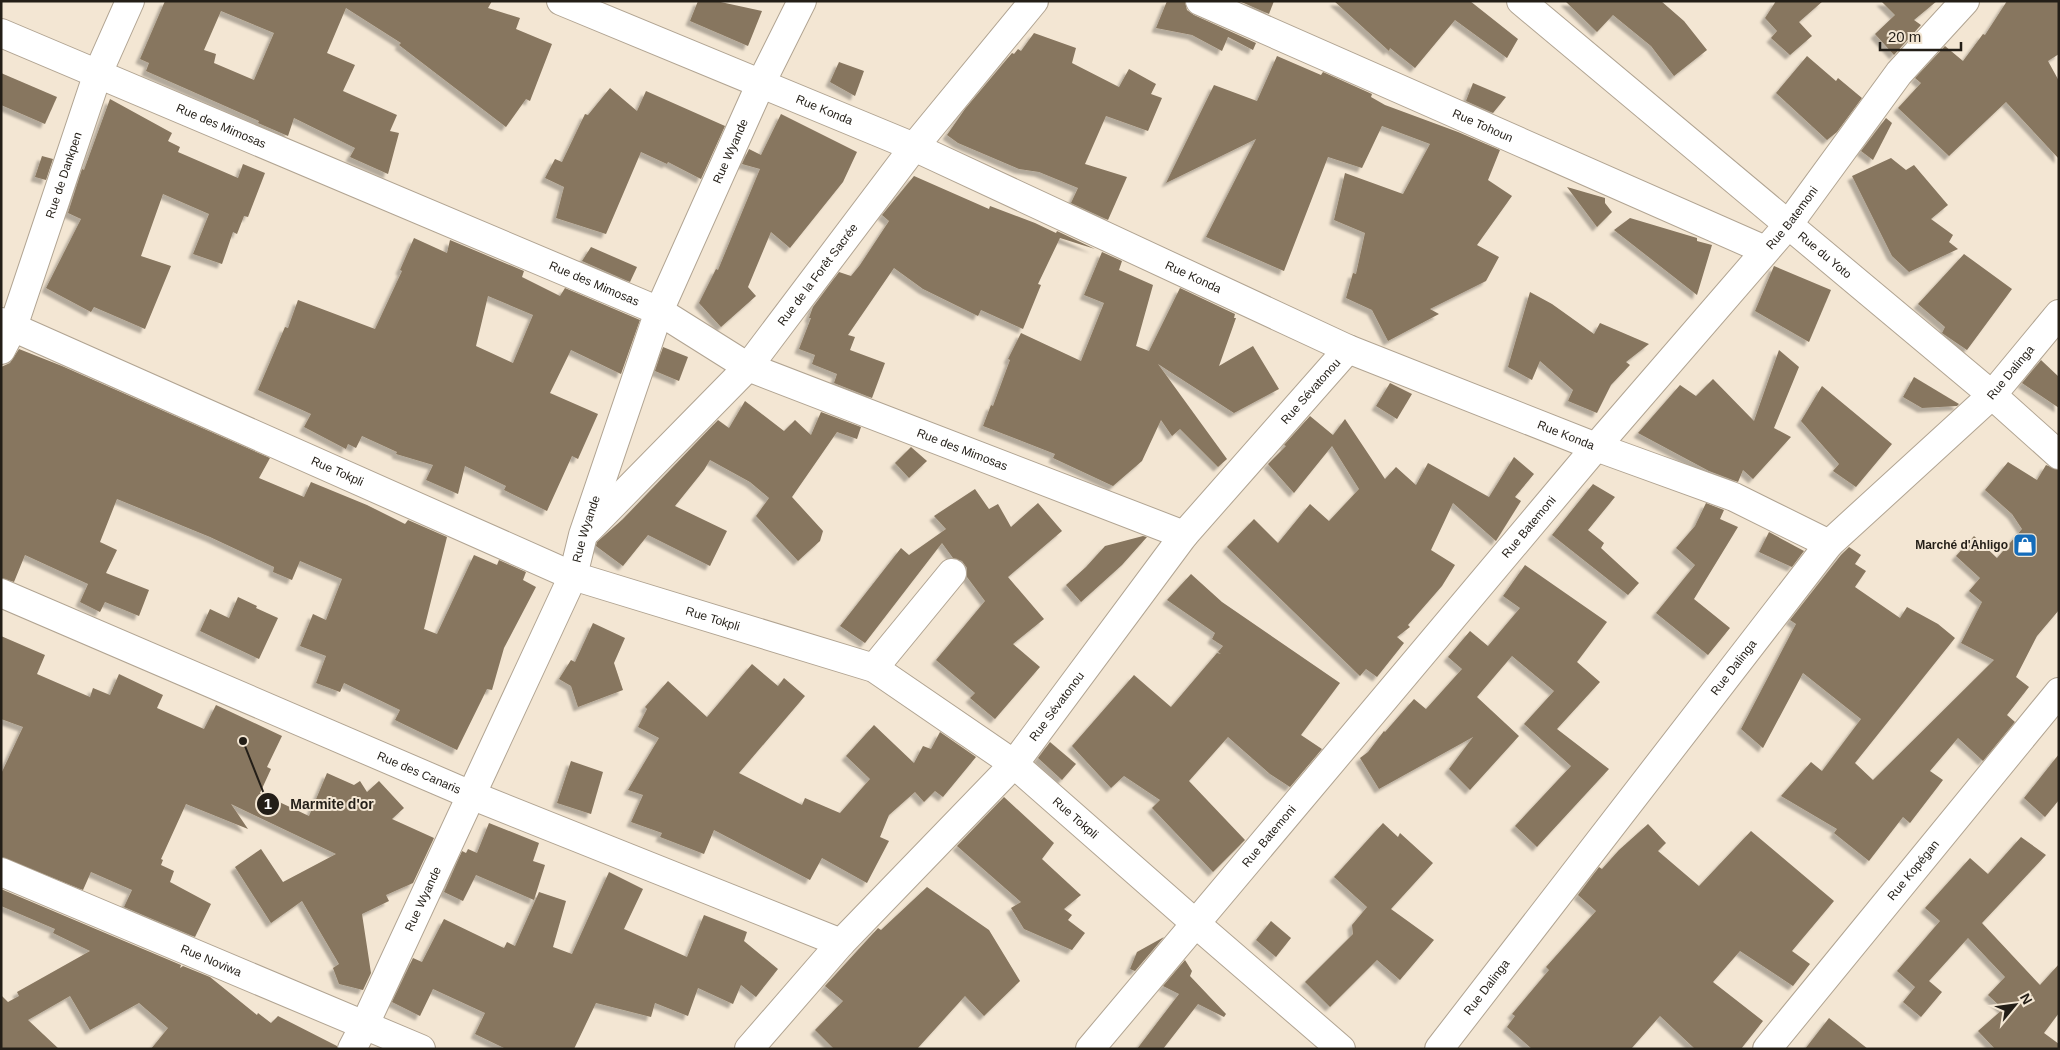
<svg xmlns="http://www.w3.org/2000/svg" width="2060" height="1050" viewBox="0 0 2060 1050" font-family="Helvetica,sans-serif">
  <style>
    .building { fill: #87765f; fill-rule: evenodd; filter: url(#shadow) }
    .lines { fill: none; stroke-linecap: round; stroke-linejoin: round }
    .minor-casing { stroke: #b1a492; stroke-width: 30 }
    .minor { stroke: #fff; stroke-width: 28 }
    .labels { text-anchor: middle; stroke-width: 4; stroke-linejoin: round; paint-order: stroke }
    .street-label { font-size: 12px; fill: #231e17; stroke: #f3e6d3 }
    .poi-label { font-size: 12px; font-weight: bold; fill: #231e17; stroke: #f3e6d3; text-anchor: end }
    .leader { fill: none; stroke: #231e17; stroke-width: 2 }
    .callout-dot { fill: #231e17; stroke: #f3e6d3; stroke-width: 2 }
    .mark-label { font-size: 15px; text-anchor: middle; font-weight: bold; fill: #fff }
    .callout-label { font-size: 14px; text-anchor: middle; font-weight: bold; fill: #231e17; stroke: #f3e6d3; stroke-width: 4; stroke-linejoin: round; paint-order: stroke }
  </style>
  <defs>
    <filter id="shadow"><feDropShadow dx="-4.5" dy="4.5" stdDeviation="1" flood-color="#0004"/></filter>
  </defs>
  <rect width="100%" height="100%" fill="#f3e6d3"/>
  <g class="building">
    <path d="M165,1H492L488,8L520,18L516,29L552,44L530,101L526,99L506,127L399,45L401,43L346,8L327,53L355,65L343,91L397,115L390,131L399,133L388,174L350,157L355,148L294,118L288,136L258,123L259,121L146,71L149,63L140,59ZM221,11L274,33L254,80L214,63L216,54L204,50Z"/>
    <path d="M698,1H716L762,11L748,46L690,21Z"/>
    <path d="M1167,1H1185L1187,10L1194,15L1256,43L1253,50L1228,37L1222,51L1192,35L1156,28Z"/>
    <path d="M1239,1H1274L1269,14Z"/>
    <path d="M1334,1H1470L1518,39L1507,58L1455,20L1415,68L1390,48L1389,51Z"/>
    <path d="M1565,1H1661L1684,21L1707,50L1674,76L1651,46L1613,15L1597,32Z"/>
    <path d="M1776,1H1823L1799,22L1812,36L1790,55L1771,38L1777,31L1765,18Z"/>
    <path d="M1881,1H1937L1914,20L1921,25L1894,55L1875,34L1895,15Z"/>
    <path d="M2007,1H2059V54L2048,61L2059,81V159L2006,102L1949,156L1898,108L1921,83L1915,78L1945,46L1963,61L1983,34L1985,35Z"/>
    <path d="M1034,33L1076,48L1072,63L1119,87L1129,69L1156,84L1151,94L1162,98L1148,131L1106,116L1085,164L1127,177L1108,220L1071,203L1078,188L1039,172L1019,169L958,143L947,135L965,109L1012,53L1014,54L1018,49L1021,51Z"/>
    <path d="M1277,56L1321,75L1323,72L1372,94L1371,97L1385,105L1458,132L1500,150L1488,180L1512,196L1477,245L1499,257L1486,281L1430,309L1439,314L1388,341L1372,310L1346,298L1353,273L1356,274L1365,233L1334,220L1345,173L1403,194L1430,144L1382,126L1362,168L1328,157L1284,271L1206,237L1256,139L1166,183L1214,85L1257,101Z"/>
    <path d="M1807,56L1836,81L1838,78L1862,98L1837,132L1827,140L1776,93Z"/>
    <path d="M839,62L864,71L855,96L830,82Z"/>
    <path d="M1,73L57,97L45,124L1,105Z"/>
    <path d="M1473,83L1506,97L1493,113L1466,101Z"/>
    <path d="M610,88L637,111L646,91L725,126L701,179L668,162L667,164L641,152L606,234L556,218L564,187L545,178L555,159L562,162L585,114L588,115Z"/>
    <path d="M110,99L172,133L168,141L180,147L178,152L238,178L243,164L265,173L248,217L244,216L237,234L233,232L222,264L193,254L209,214L163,194L141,256L171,266L145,329L94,307L91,312L46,288L81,219L68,213L82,169L84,170Z"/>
    <path d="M781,114L857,152L843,182L790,248L771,232L748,287L756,296L721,327L699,303L716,269L718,270L760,169L742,164L749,149L761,155Z"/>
    <path d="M1886,118L1892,123L1873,160L1861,151Z"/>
    <path d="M42,156L53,159L46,180L35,177Z"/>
    <path d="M1891,158L1906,170L1914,165L1948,205L1931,219L1953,235L1949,242L1958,249L1909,272L1892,256L1852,176Z"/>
    <path d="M914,176L989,209L990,206L1035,223L1056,233L1057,231L1095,249L1060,238L1038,284L1041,285L1023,329L981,310L978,316L923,289L894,268L848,335L855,337L850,350L885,363L872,398L834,383L837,374L812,364L815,355L799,349L811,318H809L813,307L839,272L851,276L860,265L889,221L882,215Z"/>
    <path d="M1567,187L1605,198V203L1612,212L1597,227Z"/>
    <path d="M1630,218L1697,238V241L1712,245L1697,295L1614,230Z"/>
    <path d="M414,238L447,253L450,240L524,271L522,277L560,296L565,288L640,320L621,374L571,350L550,393L598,414L578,459L572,456L547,511L504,490L506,486L465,466L458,494L426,480L433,465L396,454L397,452L362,436L356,448L348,444L346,449L304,427L311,414L258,390L285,327L288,328L298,300L375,329L402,271L400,270ZM488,296L533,315L513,363L476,346Z"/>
    <path d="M591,247L637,267L630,282L582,261Z"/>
    <path d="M1102,252L1122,261L1119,270L1153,285L1136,346L1149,351L1180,288L1235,314L1234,318H1236L1219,366L1253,346L1279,389L1234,413L1158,364L1227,459L1218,467L1180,429L1172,436L1161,420L1142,461L1113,486L1053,458L1055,454L983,426L991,405L993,406L1010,360L1008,359L1021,333L1081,361L1104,303L1084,295Z"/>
    <path d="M1964,254L2012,289L1967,350L1942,333L1945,327L1918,304Z"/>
    <path d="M1774,266L1831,290L1809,342L1755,311Z"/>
    <path d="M1530,292L1552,304L1594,334L1600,323L1649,344L1626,362L1630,365L1611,385L1597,413L1568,401L1573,390L1540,361L1532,380L1508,367Z"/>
    <path d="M663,347L688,357L679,381L655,371Z"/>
    <path d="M19,349L62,366L270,458L259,478L304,497L311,482L367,505L405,524L408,520L447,537L424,629L437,634L474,555L497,565L499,560L526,572L523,580L536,587L504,648L492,690L487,689L457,750L395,720L400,710L344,683L340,692L316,683L326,656L300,646L313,614L326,620L342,579L300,561L292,580L273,572L274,567L210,537L117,499L100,542L117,550L106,573L149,590L139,616L105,602L100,612L80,602L88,584L25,555L14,582L1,578V367L10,363Z"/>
    <path d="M1779,350L1799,367L1774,428L1791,437L1753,479L1743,470L1738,482L1709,471L1638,433L1680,385L1696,396L1713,379L1754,421Z"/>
    <path d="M2041,360L2059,377V408L2022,383Z"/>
    <path d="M1914,377L1959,404L1957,406L1922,408L1903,397Z"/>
    <path d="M1390,383L1412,394L1397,419L1376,406Z"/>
    <path d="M1822,386L1892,444L1856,487L1833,471L1839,464L1801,421Z"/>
    <path d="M745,401L784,431L795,420L811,435L821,412L861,427L857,439L837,432L792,497L823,531L820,541L798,561L756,516L769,498L750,482L710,460L704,470L675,506L727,531L710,566L648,535L623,566L596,546L597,542L623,519L718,420L729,428Z"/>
    <path d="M1310,416L1333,435L1345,419L1385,479L1396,467L1416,485L1428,463L1489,497L1514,457L1534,474L1515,497L1521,501L1496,541L1453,503L1431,550L1455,565L1442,586L1408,625L1410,627L1397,637L1404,643L1377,677L1366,669L1360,676L1227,547L1254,519L1278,543L1310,504L1329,521L1359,489L1332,446L1294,493L1268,464L1286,446L1284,445Z"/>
    <path d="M911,447L927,461L909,478L895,463Z"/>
    <path d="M2008,462L2037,480L2046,465L2059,470V610L2037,636L2016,677L2029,687L2007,715L2015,722L1983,761L1958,738L1930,771L1943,780L1910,823L1903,817L1869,861L1834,833L1837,829L1781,796L1811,762L1822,771L1861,719L1803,673L1763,748L1741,729L1796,624L1790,620L1841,555L1849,547L1861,555L1855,564L1866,571L1855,587L1900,618L1907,607L1938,624L1955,638L1855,763L1873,780L1994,660L1961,643L1982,602L1969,591L1980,578L1956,556L1974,536L1997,558L2022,529L2012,514L1985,490Z"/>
    <path d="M1593,484L1615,497L1588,530L1604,543L1601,548L1639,583L1628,595L1552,535Z"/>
    <path d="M975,489L989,509L998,504L1011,527L1038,503L1062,531L1008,577L1044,619L1013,644L1040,667L995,719L970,698L975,693L936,660L985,601L967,577V568L962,561L953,558L942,543L865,643L840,626L901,548L909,555L946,529L934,516Z"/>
    <path d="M1706,503L1724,510L1720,519L1738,527L1694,599L1730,628L1708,655L1656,613L1695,565L1676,548L1695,526Z"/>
    <path d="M1769,532L1804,551L1792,567L1759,552Z"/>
    <path d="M1143,536L1147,537L1122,565L1081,602L1066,585L1086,567L1105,546Z"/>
    <path d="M1525,565L1607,622L1577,662L1600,682L1557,729L1609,769L1537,847L1515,826L1571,766L1524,724L1554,691L1512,656L1477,697L1519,736L1470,790L1449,769L1473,737L1379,789L1360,758L1368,752L1384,731L1385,732L1414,699L1426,709L1462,669L1448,657L1470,631L1488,646L1520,608L1503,596Z"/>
    <path d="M1191,574L1222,602L1340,683L1301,735L1322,749L1290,787L1270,774L1228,737L1189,781L1245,840L1213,872L1152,808L1160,800L1124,776L1111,788L1072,746L1134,675L1171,707L1217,653L1221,654L1218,652L1223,646L1212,639L1215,633L1167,600Z"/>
    <path d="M238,597L257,606L256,608L278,618L259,659L200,631L210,609L229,618Z"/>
    <path d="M593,623L625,638L614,663L623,690L578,707L571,686L559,679L571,660L575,662Z"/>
    <path d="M1,636L45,655L37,674L90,697L93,688L110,695L119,674L163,695L157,708L204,729L216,705L282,736L267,767L271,769L260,793L309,816L327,773L354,785L360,781L367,792L379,781L404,808L392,819L434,838L413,883L386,895L389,901L362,914L371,973L363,990L339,984L333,968L339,964L302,901L271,923L235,867L261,849L283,882L336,854L231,804L248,829L186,804L161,859L163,860L161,865L174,871L170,882L211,904L195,937L124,907L132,890L91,872L83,890L1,857V774L23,727L1,719Z"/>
    <path d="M752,664L778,686L784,678L805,696L739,773L802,805L805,798L840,813L870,779L846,756L874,725L914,763L923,746L931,749L940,732L976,757L943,797L935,791L924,802L915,792L889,815L880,837L889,841L867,883L822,858L810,880L714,830L704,854L660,837L662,833L631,822L643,795L628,790L659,738L638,727L647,709L645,707L668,681L707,717Z"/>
    <path d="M1050,742L1076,764L1062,780L1038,758Z"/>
    <path d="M2059,754V800L2045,817L2024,798Z"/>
    <path d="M571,761L603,772L591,814L557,803Z"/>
    <path d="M1004,797L1054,843L1042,859L1081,895L1064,909L1072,915L1068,920L1085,933L1072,950L1024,929L1011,908L1021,902L957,846Z"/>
    <path d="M489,823L539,843L533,861L545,865L534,900L476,875L463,901L444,892L462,851L466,853L468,849L477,853Z"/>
    <path d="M1383,823L1398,837L1400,833L1433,863L1391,909L1434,940L1400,980L1377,960L1330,1007L1305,982L1353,934L1352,925L1367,907L1334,877Z"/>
    <path d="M1648,824L1666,843L1658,851L1699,886L1751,831L1834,901L1792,951L1810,964L1793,986L1740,951L1713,982L1763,1021L1741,1049H1695L1660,1016L1631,1049H1532L1507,1027L1515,1016L1512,1014L1549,970L1546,967L1596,911L1578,895L1599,867L1602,869L1619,850Z"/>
    <path d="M2021,837L2046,855L1982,923L2040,985L2059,964V1013L2044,1033L2059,1044V1049H1995L1978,1031L2003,1009L1988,995L2005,977L1968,938L1929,981L1942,992L1921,1017L1903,1002L1915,987L1897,971L1940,921L1925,908L1970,858L1988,874Z"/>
    <path d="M609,872L643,889L624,929L687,957L704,915L747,932L744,941L778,969L756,997L741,985L733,1004L698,988L688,1016L655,1003L651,1017L596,1003L574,1049H506L475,1034L485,1013L433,989L420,1016L392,1002L413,958L422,962L444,919L504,948L507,942L515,946L539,892L566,901L553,947L572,954Z"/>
    <path d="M927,887L989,930L1020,981L984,1016L965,996L917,1049H834L815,1030L843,1001L825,986L878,928L881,930Z"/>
    <path d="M1,889L181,965L180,968L183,966L210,977L257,1015L258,1013L271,1023L278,1016L337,1046V1049H151L168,1028L139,1003L90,1030L70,996L28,1020L59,1049H1V995L8,1002L19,996L17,992L90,951L53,933L55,929L1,906Z"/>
    <path d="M1271,921L1291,938L1276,957L1256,940Z"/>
    <path d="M1164,937L1135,971L1130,969L1137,952Z"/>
    <path d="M1185,960L1192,971L1190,976L1226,1014L1224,1017L1198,1004L1163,1049H1137L1179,994L1163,986Z"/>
    <path d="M1829,1018L1868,1049H1805Z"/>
  </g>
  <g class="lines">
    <g class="minor-casing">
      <g id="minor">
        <path id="s1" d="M561,1L914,147L1348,349L1596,447L1734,497L1829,544"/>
        <path id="s2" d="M1200,1L1765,250"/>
        <path id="s3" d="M1521,1L1992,395L2059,455"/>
        <path id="s4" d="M1,33L659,311L748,367L1184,535"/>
        <path id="s5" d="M1,322L573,576L874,668L1014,764L1195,923L1341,1049"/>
        <path id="s6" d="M1,350L13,327L98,73L130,1"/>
        <path id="s7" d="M588,530L748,367L914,147L1034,1"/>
        <path id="s8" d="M1,593L471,795L841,943"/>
        <path d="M874,668L952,573"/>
        <path id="s9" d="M1,872L421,1049"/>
        <path id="s10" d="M352,1049L365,1024L573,576L583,535L659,311L761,83L802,1"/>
        <path id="s11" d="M749,1049L841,943L1014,764L1184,535L1348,349"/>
        <path id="s12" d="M1090,1049L1596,447L1788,225L1899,73L1965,1"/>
        <path id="s13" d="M1439,1049L1829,544L1992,395L2059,314"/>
        <path id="s14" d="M1767,1049L2059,692"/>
      </g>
    </g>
    <use href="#minor" class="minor"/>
  </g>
  <defs>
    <g id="shop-square" transform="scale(1.25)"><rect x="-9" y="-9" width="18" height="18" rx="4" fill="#146cba" stroke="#f3e6d3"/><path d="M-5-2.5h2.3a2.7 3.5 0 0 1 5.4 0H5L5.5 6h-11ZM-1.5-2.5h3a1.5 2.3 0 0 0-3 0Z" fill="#fff"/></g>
  </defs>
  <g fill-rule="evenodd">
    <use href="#shop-square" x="2025" y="545"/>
  </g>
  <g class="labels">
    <g class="street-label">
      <text dy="4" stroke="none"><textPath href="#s1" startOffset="285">Rue Konda</textPath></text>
      <text dy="4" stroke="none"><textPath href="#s4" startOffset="239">Rue des Mimosas</textPath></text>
      <text dy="4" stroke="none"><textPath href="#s2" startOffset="309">Rue Tohoun</textPath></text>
      <text dy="4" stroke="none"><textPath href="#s10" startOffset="976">Rue Wyande</textPath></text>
      <text dy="4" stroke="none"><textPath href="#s6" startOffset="186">Rue de Dankpen</textPath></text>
      <text dy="4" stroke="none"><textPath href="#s12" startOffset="1088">Rue Batemoni</textPath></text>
      <text dy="4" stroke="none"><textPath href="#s3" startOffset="396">Rue du Yoto</textPath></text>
      <text dy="4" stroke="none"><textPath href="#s7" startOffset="344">Rue de la Forêt Sacrée</textPath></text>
      <text dy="4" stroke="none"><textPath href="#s1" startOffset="690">Rue Konda</textPath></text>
      <text dy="4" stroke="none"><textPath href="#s4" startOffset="644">Rue des Mimosas</textPath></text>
      <text dy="4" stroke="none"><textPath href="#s13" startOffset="888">Rue Dalinga</textPath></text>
      <text dy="4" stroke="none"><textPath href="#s11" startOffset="866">Rue Sévatonou</textPath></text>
      <text dy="4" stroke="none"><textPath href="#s1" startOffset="1095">Rue Konda</textPath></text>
      <text dy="4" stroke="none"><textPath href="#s4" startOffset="1049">Rue des Mimosas</textPath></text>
      <text dy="4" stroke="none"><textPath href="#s5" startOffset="368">Rue Tokpli</textPath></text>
      <text dy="4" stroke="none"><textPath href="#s12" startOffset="682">Rue Batemoni</textPath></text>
      <text dy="4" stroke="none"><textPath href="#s10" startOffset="571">Rue Wyande</textPath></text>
      <text dy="4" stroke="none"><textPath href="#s5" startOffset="772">Rue Tokpli</textPath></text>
      <text dy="4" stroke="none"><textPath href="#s13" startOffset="482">Rue Dalinga</textPath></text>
      <text dy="4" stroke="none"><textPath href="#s11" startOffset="461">Rue Sévatonou</textPath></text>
      <text dy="4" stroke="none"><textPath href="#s8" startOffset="455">Rue des Canaris</textPath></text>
      <text dy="4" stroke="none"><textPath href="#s5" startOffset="1192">Rue Tokpli</textPath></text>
      <text dy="4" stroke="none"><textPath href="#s12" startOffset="278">Rue Batemoni</textPath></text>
      <text dy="4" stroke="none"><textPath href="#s14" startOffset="231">Rue Kopégan</textPath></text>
      <text dy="4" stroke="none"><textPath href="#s10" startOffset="166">Rue Wyande</textPath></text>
      <text dy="4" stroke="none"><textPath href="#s9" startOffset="228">Rue Noviwa</textPath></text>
      <text dy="4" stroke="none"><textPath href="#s13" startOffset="78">Rue Dalinga</textPath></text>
    </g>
    <g class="poi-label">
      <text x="2008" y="549">Marché d'Ahligo</text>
    </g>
  </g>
  <path class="leader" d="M243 741L268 804"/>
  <g class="callout-dot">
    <circle cx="243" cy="741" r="5"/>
    <circle cx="268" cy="804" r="12"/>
  </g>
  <g class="mark-label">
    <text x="268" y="809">1</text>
  </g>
  <g class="callout-label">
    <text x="332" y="809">Marmite d'or</text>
  </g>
  <rect width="2060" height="1050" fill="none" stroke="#231e17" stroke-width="5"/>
  <g transform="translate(2015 1005) rotate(61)" stroke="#f3e6d3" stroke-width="4" paint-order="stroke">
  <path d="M0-4L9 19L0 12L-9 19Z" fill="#231e17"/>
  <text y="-8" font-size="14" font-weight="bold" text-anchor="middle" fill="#231e17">N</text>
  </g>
  <path d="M1880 42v8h81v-8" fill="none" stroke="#231e17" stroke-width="2.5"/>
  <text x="1888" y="42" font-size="15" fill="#231e17" stroke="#f3e6d3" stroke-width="4" paint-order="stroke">20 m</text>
</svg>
